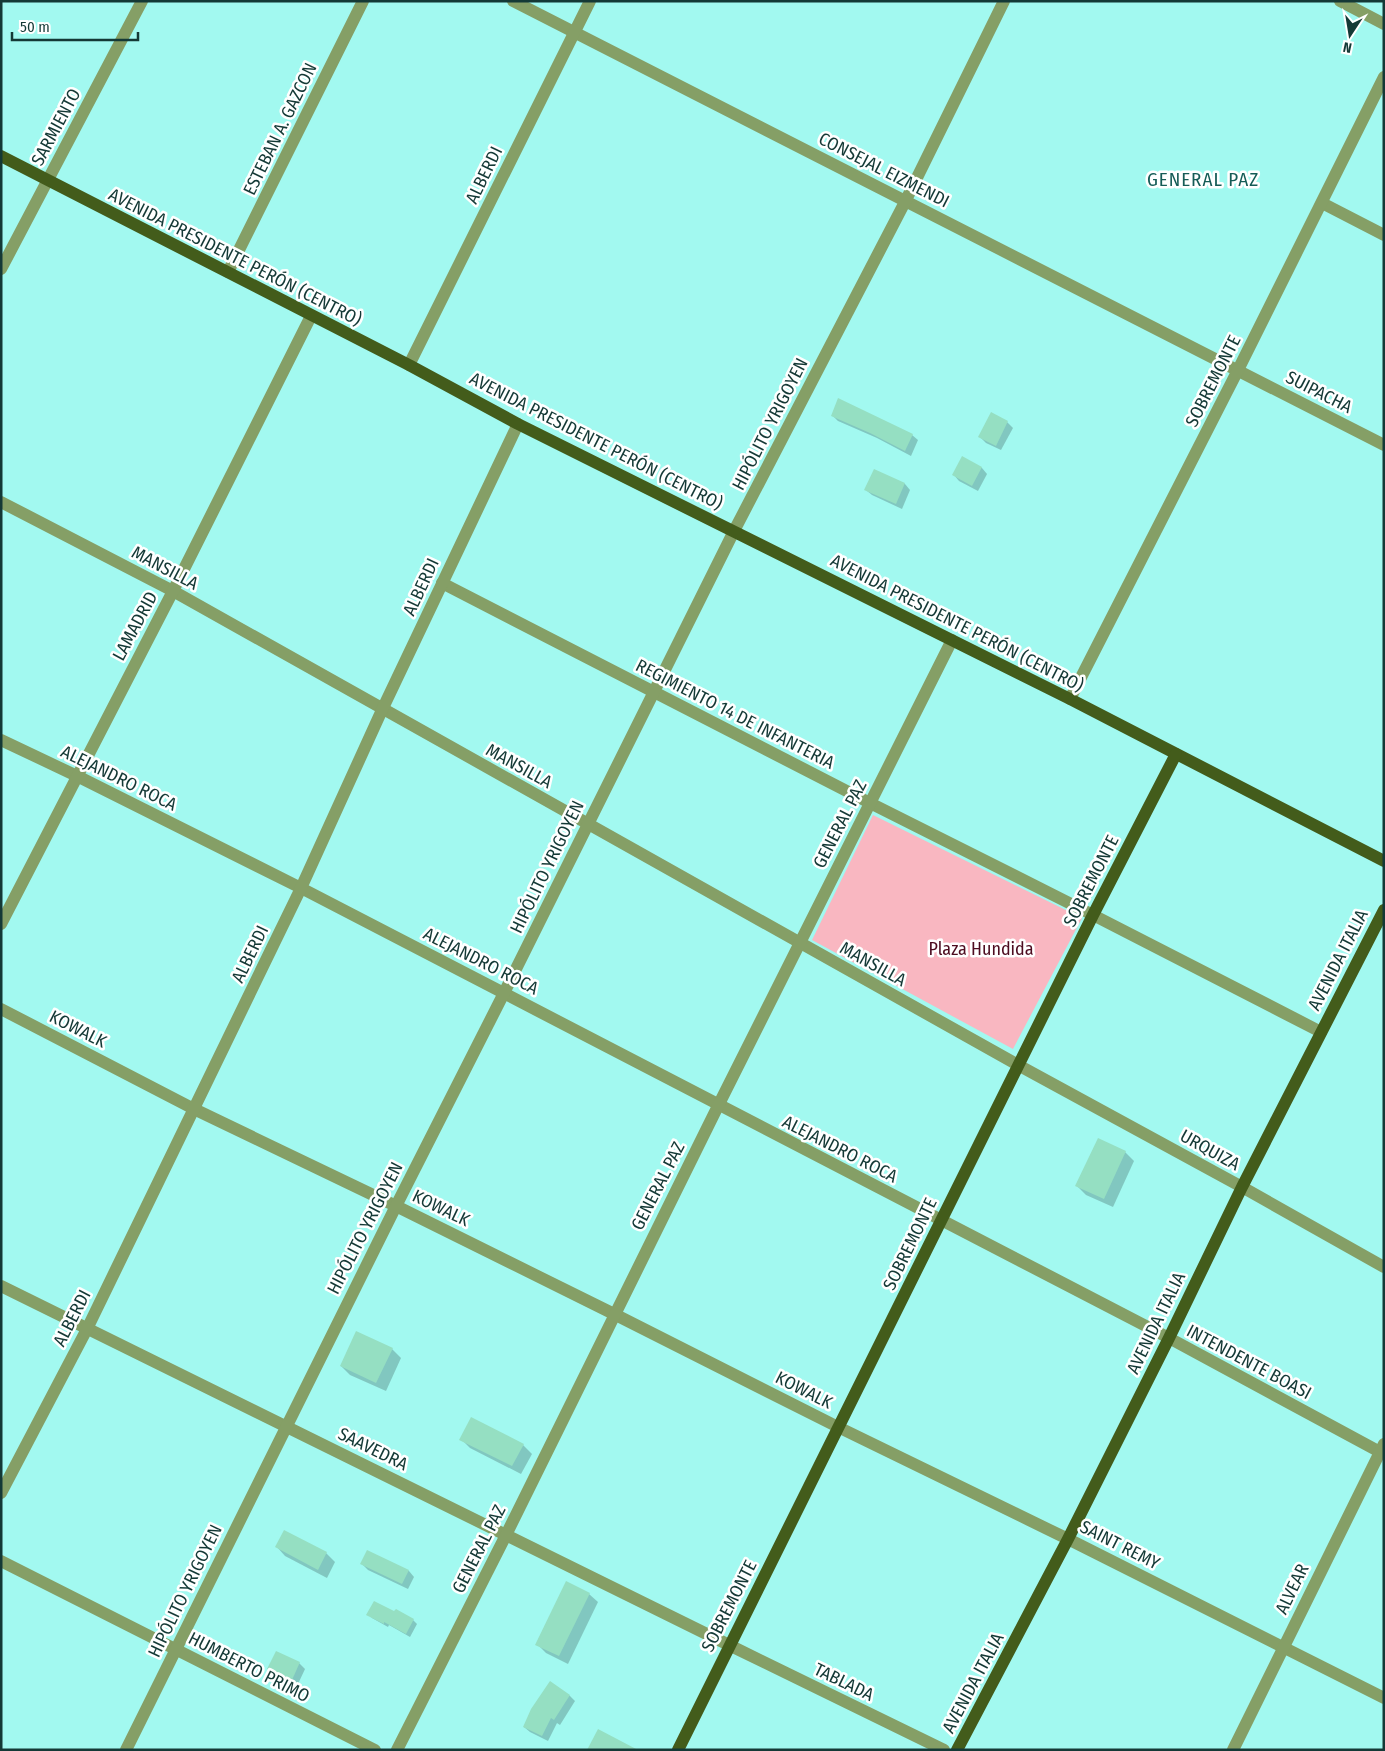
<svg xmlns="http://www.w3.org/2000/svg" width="1385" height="1751" viewBox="0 0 1385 1751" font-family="'Fira Sans Condensed',sans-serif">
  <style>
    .green { fill: #f9b7c1 }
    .shadow { fill: #0003 }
    .building { fill: #95dfc2 }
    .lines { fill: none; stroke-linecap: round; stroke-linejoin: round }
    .minor { stroke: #859f66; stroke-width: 12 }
    .major { stroke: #435c1b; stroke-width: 12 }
    .labels { text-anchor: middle; stroke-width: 5; stroke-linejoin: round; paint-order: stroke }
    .street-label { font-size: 18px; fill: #143936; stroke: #fff }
    .park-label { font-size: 18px; fill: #4d0c20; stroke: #fff }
    .neighbourhood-label { font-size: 19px; letter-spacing: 1px; fill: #155c57; stroke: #fff }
  </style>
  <rect width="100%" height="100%" fill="#a2f9f0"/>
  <path class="green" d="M873,815L1082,918L1013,1049L812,940Z"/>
  <g class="shadow">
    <path d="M832,415L912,435L918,440L911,456L877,438L838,421Z"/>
    <path d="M1007,422L1013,428L1001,450L986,443L980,437Z"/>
    <path d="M962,458L982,468L987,474L978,491L959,481L954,475Z"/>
    <path d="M874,471L905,484L910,490L902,509L872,495L866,490Z"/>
    <path d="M1125,1152L1134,1161L1113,1207L1086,1195L1077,1186Z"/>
    <path d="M392,1349L401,1358L386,1391L350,1375L341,1366Z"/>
    <path d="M461,1439L523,1445L532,1454L521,1474L470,1448Z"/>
    <path d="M277,1547L326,1553L335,1562L327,1578L285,1556Z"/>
    <path d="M368,1552L409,1571L414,1577L408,1589L368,1570L362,1564Z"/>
    <path d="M589,1594L598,1602L568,1664L546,1653L537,1644Z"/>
    <path d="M368,1614L413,1620L417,1624L410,1637L389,1625L388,1627L372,1618Z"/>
    <path d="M299,1663L305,1669L298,1684L275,1674L269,1668Z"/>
    <path d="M550,1683L570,1696L575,1701L560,1725L557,1723L548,1741L530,1732L524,1727Z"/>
  </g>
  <g class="building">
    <path d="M838,398L913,434L905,451L870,433L831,416Z"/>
    <path d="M991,412L1008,421L996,446L978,437Z"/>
    <path d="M962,456L982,467L972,486L952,475Z"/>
    <path d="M874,469L905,483L896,504L864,490Z"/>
    <path d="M1098,1138L1126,1151L1104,1199L1075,1186Z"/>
    <path d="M356,1331L393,1348L376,1383L340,1366Z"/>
    <path d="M471,1417L524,1444L512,1466L459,1440Z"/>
    <path d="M284,1530L327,1552L318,1570L275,1547Z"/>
    <path d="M367,1550L409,1570L402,1584L360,1564Z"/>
    <path d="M566,1581L590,1593L559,1656L535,1645Z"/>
    <path d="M374,1601L394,1611L396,1609L414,1619L406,1634L384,1622V1624L366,1615Z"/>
    <path d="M276,1651L300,1662L292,1680L267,1669Z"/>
    <path d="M550,1681L570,1695L554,1720L551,1718L542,1736L523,1727L531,1709Z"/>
    <path d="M598,1729L638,1750H587Z"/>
  </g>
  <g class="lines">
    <g class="minor">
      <path d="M513,1L1384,445"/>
      <path d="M1340,1L1384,24"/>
      <path d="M1322,203L1384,235"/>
      <path d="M1,269L142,1"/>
      <path d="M228,272L363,1"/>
      <path d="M409,365L590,1"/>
      <path d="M1,502L173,591L1018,1065L1242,1187L1384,1267"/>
      <path d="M442,583L870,803L1093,915L1321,1032"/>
      <path d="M1070,699L1238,370L1384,77"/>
      <path d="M1,740L77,776L301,888L1169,1338L1380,1452"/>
      <path d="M1,924L173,591L311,316"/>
      <path d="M1,1009L194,1109L396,1206L614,1314L838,1427L1068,1539L1384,1698"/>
      <path d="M1,1286L729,1645L944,1750"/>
      <path d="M1,1493L87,1329L301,888L382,710L518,424"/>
      <path d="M1,1561L375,1750"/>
      <path d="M126,1750L396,1206L504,993L734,531L906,200L1004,1"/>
      <path d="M397,1750L506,1535L718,1106L952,640"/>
      <path d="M1233,1750L1384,1444"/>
    </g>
    <g class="major">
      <path d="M1,156L409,365L518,424L1070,699L1384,861"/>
      <path d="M678,1750L1093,915L1176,754"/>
      <path d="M957,1750L1068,1539L1169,1338L1242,1187L1384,910"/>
    </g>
  </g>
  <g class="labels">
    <g class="street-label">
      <text transform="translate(56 127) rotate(-62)" y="6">SARMIENTO</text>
      <text transform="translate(280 129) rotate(-64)" y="6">ESTEBAN A. GAZCON</text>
      <text transform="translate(884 170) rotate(27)" y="6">CONSEJAL EIZMENDI</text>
      <text transform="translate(484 175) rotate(-64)" y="6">ALBERDI</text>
      <text transform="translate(235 257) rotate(27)" y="6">AVENIDA PRESIDENTE PERÓN (CENTRO)</text>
      <text transform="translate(1213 381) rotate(-63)" y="6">SOBREMONTE</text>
      <text transform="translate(1319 392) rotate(27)" y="6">SUIPACHA</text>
      <text transform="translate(770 424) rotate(-63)" y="6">HIPÓLITO YRIGOYEN</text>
      <text transform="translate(596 441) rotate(27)" y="6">AVENIDA PRESIDENTE PERÓN (CENTRO)</text>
      <text transform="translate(165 568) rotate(28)" y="6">MANSILLA</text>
      <text transform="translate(421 587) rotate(-65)" y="6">ALBERDI</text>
      <text transform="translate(957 623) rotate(27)" y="6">AVENIDA PRESIDENTE PERÓN (CENTRO)</text>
      <text transform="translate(135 626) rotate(-62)" y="6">LAMADRID</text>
      <text transform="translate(735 714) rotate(27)" y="6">REGIMIENTO 14 DE INFANTERIA</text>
      <text transform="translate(519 766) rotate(29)" y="6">MANSILLA</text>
      <text transform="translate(119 778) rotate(26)" y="6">ALEJANDRO ROCA</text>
      <text transform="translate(840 824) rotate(-63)" y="6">GENERAL PAZ</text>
      <text transform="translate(547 867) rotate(-64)" y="6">HIPÓLITO YRIGOYEN</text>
      <text transform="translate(1091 881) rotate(-63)" y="6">SOBREMONTE</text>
      <text transform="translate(250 954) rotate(-64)" y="6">ALBERDI</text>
      <text transform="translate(1338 960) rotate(-63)" y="6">AVENIDA ITALIA</text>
      <text transform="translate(481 961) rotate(27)" y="6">ALEJANDRO ROCA</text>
      <text transform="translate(873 964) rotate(29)" y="6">MANSILLA</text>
      <text transform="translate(78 1029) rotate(27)" y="6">KOWALK</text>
      <text transform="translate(840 1149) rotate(27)" y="6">ALEJANDRO ROCA</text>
      <text transform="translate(1210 1150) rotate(29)" y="6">URQUIZA</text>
      <text transform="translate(658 1186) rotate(-63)" y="6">GENERAL PAZ</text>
      <text transform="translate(441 1208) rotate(26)" y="6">KOWALK</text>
      <text transform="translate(365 1228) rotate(-63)" y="6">HIPÓLITO YRIGOYEN</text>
      <text transform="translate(910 1244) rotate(-64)" y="6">SOBREMONTE</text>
      <text transform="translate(72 1318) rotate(-63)" y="6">ALBERDI</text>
      <text transform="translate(1156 1323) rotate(-64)" y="6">AVENIDA ITALIA</text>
      <text transform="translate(1249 1362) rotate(28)" y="6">INTENDENTE BOASI</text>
      <text transform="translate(804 1390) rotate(27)" y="6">KOWALK</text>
      <text transform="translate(373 1449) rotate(26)" y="6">SAAVEDRA</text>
      <text transform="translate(1120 1545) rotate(27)" y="6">SAINT REMY</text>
      <text transform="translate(479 1549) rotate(-63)" y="6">GENERAL PAZ</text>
      <text transform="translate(1292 1589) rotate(-64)" y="6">ALVEAR</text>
      <text transform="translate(185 1591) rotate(-64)" y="6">HIPÓLITO YRIGOYEN</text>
      <text transform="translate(729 1606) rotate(-63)" y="6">SOBREMONTE</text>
      <text transform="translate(249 1667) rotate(27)" y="6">HUMBERTO PRIMO</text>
      <text transform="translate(844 1682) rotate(26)" y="6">TABLADA</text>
      <text transform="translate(973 1683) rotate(-62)" y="6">AVENIDA ITALIA</text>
    </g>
    <g class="park-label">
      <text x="981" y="955">Plaza Hundida</text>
    </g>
    <g class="neighbourhood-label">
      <text x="1203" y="186">GENERAL PAZ</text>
    </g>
  </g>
  <rect width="1385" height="1751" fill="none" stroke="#143936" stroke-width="5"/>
  <g transform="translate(1350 35) rotate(192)" stroke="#ffffff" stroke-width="4" paint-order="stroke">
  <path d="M0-4L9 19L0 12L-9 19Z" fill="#143936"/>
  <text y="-8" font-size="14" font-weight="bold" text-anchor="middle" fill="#143936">N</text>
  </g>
  <path d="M12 32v8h126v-8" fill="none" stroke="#143936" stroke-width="2.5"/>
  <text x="20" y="32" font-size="15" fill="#143936" stroke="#ffffff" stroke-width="4" paint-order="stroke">50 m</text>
</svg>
